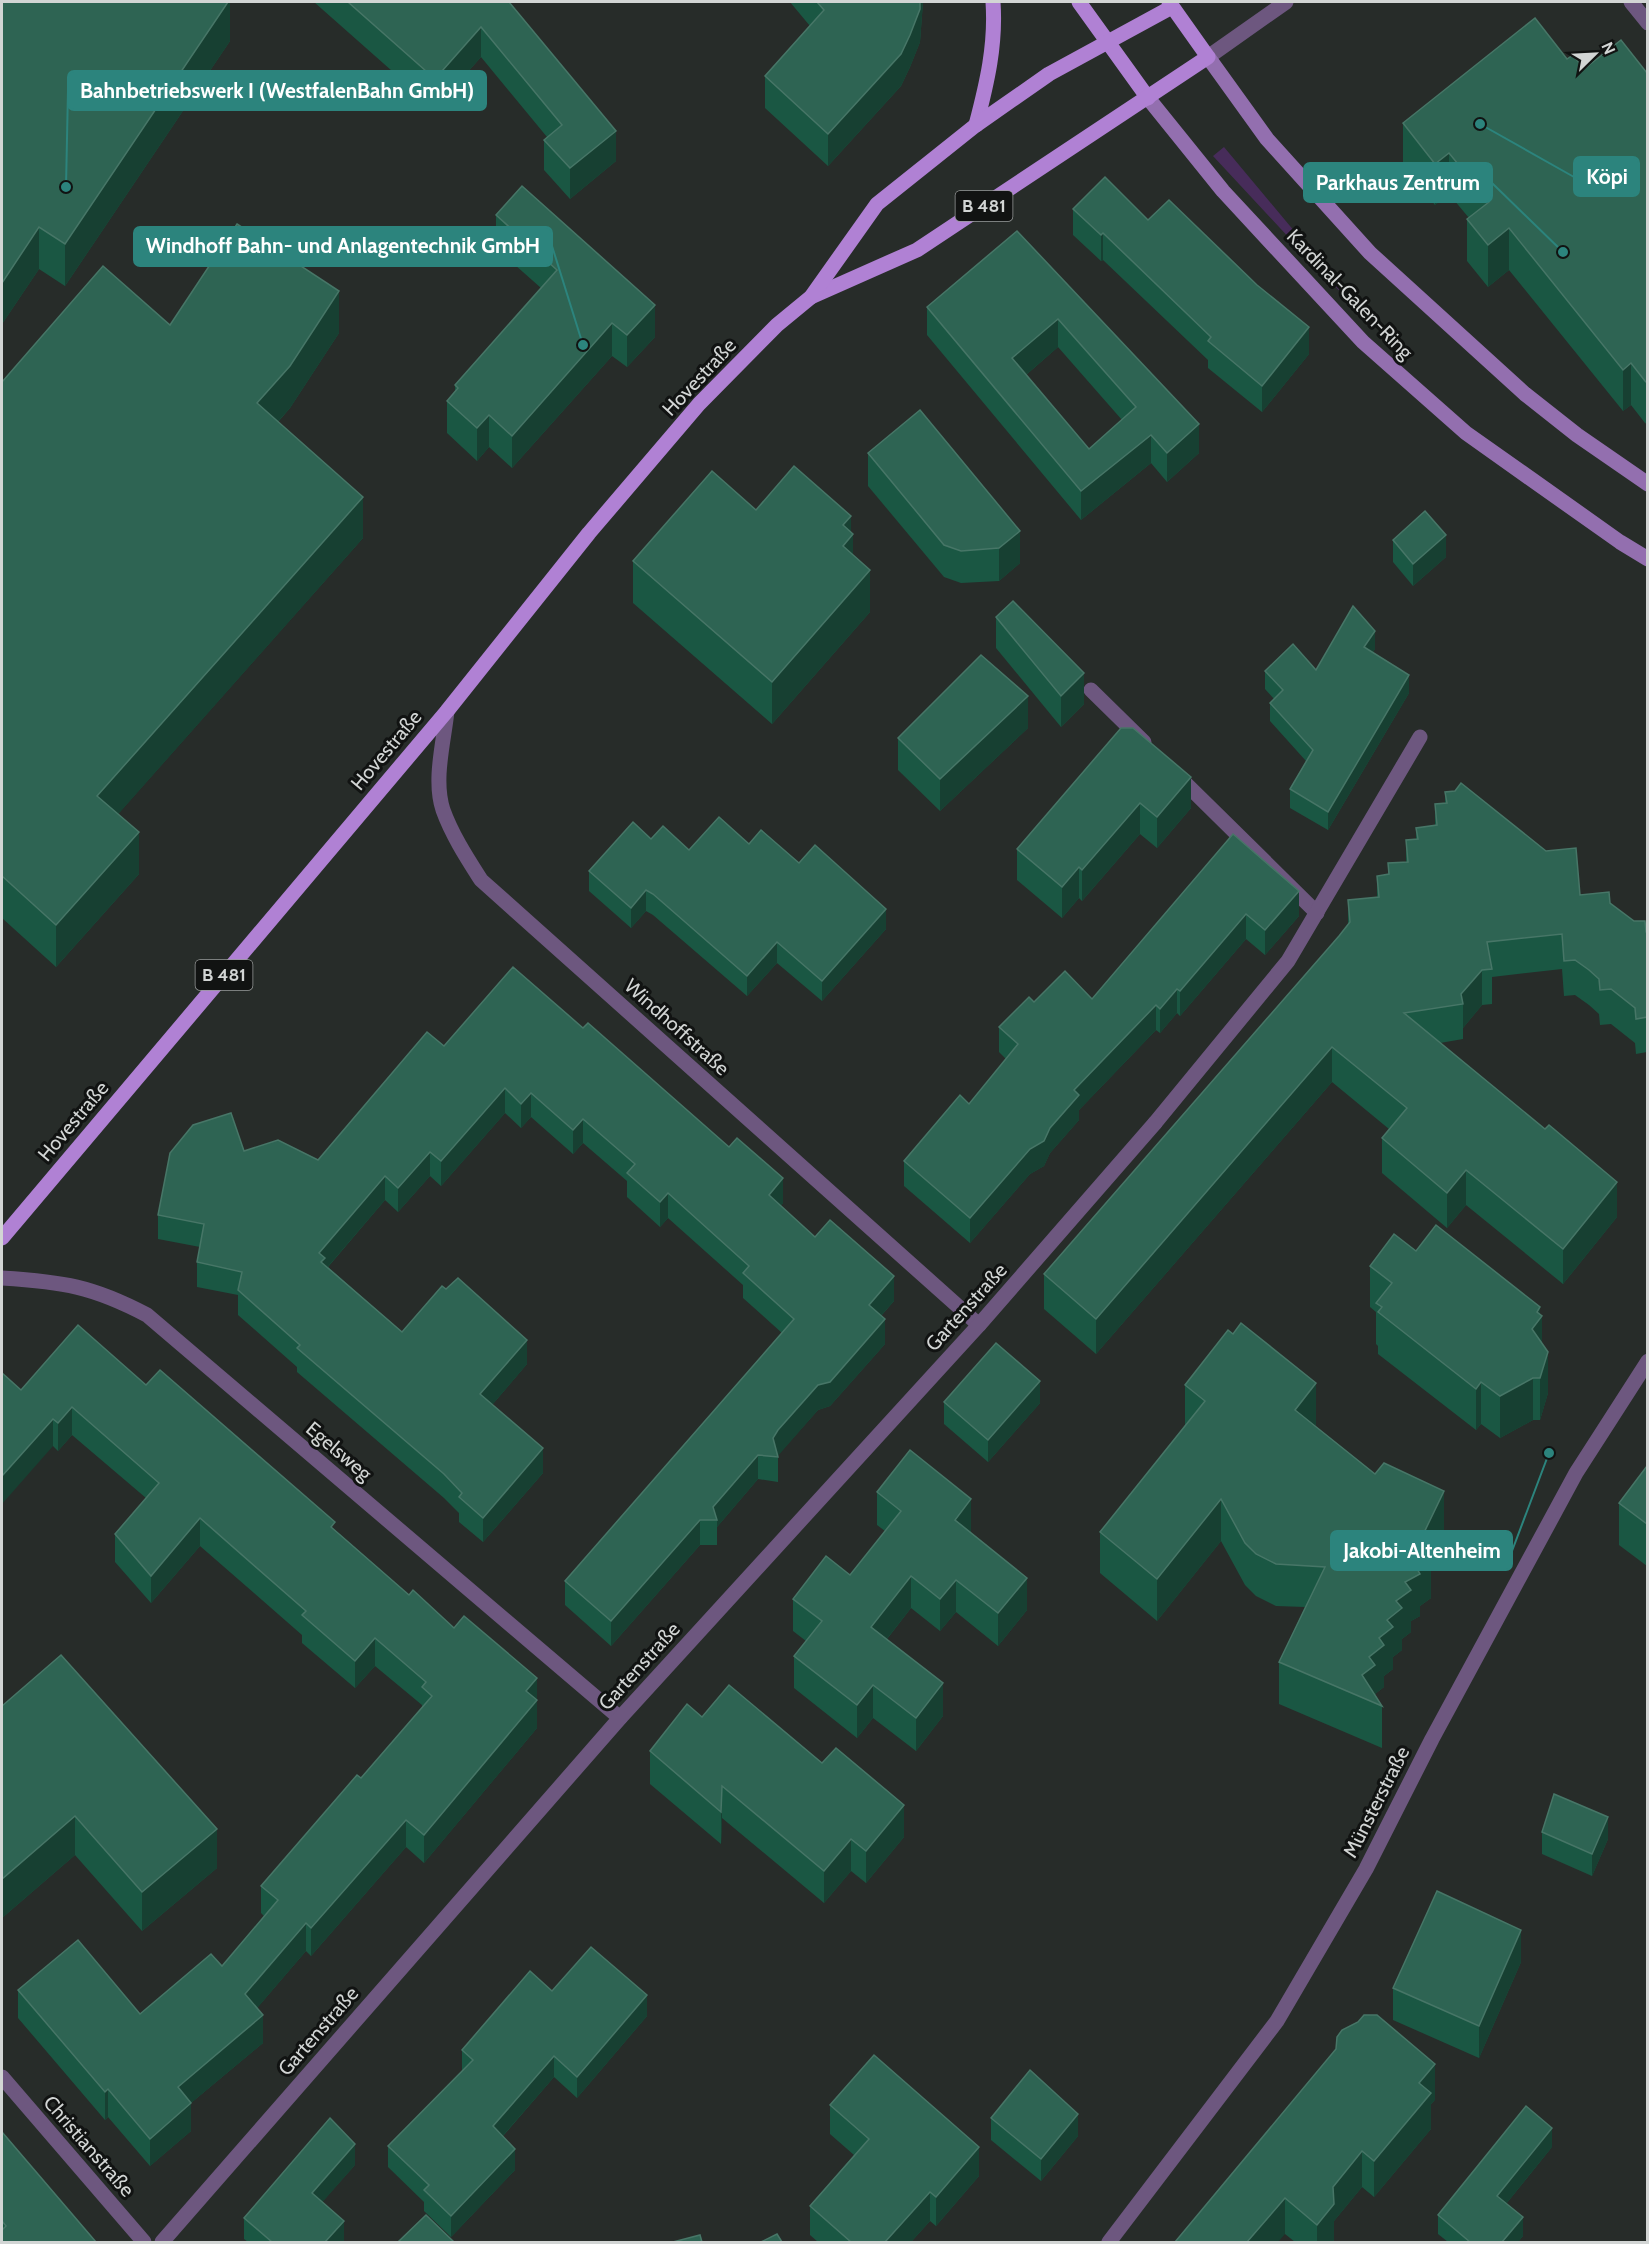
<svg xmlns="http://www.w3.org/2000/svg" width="1649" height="2244" viewBox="0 0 1649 2244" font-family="Cabin,sans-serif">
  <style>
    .green { fill: #472c5a }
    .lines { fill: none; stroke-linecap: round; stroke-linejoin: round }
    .service { stroke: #6d577f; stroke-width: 15 }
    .minor { stroke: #6d577f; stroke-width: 15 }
    .secondary { stroke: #936faf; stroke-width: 15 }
    .primary { stroke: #b081d4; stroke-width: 15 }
    .wall { fill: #1a5743; fill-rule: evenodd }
    .shaded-wall { fill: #174032 }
    .building { fill: #2e6453; stroke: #477667; stroke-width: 1.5; fill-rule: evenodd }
    .labels { text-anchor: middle; stroke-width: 6; stroke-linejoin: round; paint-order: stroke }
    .shield { fill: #111312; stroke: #989b9a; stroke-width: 1.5 }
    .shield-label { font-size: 18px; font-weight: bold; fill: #d2d5d4 }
    .street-label { font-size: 20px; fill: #d2d5d4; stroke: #111312 }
    .leader { fill: none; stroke: #2c847d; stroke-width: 2 }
    .callout-dot { fill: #2c847d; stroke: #111312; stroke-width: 2 }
    .callout { fill: #2c847d; stroke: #2c847d; stroke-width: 2 }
    .callout-label { font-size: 21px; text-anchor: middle; font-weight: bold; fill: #fff }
  </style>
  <rect width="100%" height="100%" fill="#272c29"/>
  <path class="green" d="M1224,147L1315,256L1409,354L1331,283L1213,156Z"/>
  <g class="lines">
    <g class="service">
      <path d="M1091,690L1144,742"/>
      <path d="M1178,776L1317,913"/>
      <path d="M1155,1123L1288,961L1420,737"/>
    </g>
    <g class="minor">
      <path d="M1631,2L1648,23"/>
      <path d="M1208,57L1286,2"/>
      <path d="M447,711C444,741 433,780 443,810C452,835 467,858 481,880L979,1325"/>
      <path d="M2,1278C63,1282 92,1286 147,1315L620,1718"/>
      <path d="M2,2077L144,2242"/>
      <path d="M162,2242L620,1718L979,1325L1155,1123"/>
      <path d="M1109,2242L1277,2021L1366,1869L1432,1739L1576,1473L1648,1361"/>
    </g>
    <g class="secondary">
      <path d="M1208,57L1267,139L1370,253L1525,394L1577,435L1648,484"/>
      <path d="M1148,98L1223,191L1363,342L1466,433L1620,542L1648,559"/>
    </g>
    <g class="primary">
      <path d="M1079,2L1148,98"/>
      <path d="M976,125C987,83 996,45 993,2"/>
      <path d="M811,297L917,250L1208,57L1169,2"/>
      <path d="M2,1238L447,711L589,533L699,404L777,325L811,297L877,204L976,125L1049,74L1172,7"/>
    </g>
  </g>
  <g class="wall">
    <path d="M2,2H230V41L65,286L39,269L2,324Z"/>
    <path d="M314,2H509L616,161L570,199L544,170V140L547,137L481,57L435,109Z"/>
    <path d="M790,2H923L920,42L910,67L901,86L828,166L765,108V76L810,26Z"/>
    <path d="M1567,59L1584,69L1647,73V424L1645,423L1631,405L1623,411L1509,270L1488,287L1467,261V219L1469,218L1449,194L1435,205L1403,165V123Z"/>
    <path d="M1073,209L1148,220L1257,285L1309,354L1262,412L1208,368V360L1103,260L1101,261L1073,235Z"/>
    <path d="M496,215L655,337L627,367L612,356L512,468L489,447L477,461L447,433V401L455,392V385L541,288L496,248Z"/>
    <path d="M1017,231L1199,453L1167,482L1151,463L1081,520L927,335V307ZM1058,347L1122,420L1089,449L1026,375Z"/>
    <path d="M170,325L339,333L290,408L278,422L363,538L118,814L139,874L56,967L2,918V382Z"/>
    <path d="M868,453L1020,563L999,581L961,583L944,577L868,486Z"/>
    <path d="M756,510L851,533L853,555L870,612L772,724L633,603V561Z"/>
    <path d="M1393,540L1446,557L1413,586L1393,562Z"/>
    <path d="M996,617L1084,704L1061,727L996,648Z"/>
    <path d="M1375,649L1373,652L1409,693L1328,830L1290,808V789L1306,761L1270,721V703L1274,699L1265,689V671L1316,670Z"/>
    <path d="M1028,728L940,811L898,770V738Z"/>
    <path d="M1121,728L1191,808L1157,848L1140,834L1082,901L1079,898L1062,918L1017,880V849Z"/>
    <path d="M1445,792L1580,895L1610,903L1647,933V1052L1636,1054L1635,1043L1611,1024L1600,1025L1599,1014L1589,1005L1575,995L1564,996L1562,969L1492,977V1004L1482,1005L1463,1028V1039L1440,1043L1617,1217L1563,1284L1466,1205L1447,1228L1382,1173V1138L1389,1129L1332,1082L1096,1354L1044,1309V1274L1339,936L1348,924V900L1377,897V876L1388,875V863L1406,862V840L1416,839V828L1435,825V804L1445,803Z"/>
    <path d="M1233,834L1299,916L1265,955L1246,939L1180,1016L1177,1013L1160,1033L1156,1030L1079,1110V1120L1050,1153L1044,1166L1030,1174L970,1243L904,1186V1161L969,1104L1006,1059L999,1052V1027L1034,1002L1092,999Z"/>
    <path d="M749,844L799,863L886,929L822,1001L777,963L747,996L653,915L646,911L631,928L589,891V871L689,850Z"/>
    <path d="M444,1046L783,1203L780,1206L815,1237L894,1301L881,1316L885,1344L830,1406L818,1410L778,1455V1482L758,1479L717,1527V1545H700L611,1646L565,1605V1581L782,1333L743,1298V1285L668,1218L660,1227L627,1197V1181L583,1143L573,1154L531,1117L521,1128L505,1113L441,1186L430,1176L398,1212L385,1200L328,1267L402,1332L527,1364L492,1405L543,1473L483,1542L459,1522V1513L444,1498L297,1372V1367L238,1315V1295L197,1287V1262L200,1247L158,1239V1215L244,1151L318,1160Z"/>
    <path d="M1370,1266L1540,1315L1542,1343L1548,1393L1540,1420H1533L1500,1438L1481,1424L1476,1430L1378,1354V1346L1376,1344V1312L1370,1307Z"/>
    <path d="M146,1385L335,1530L409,1595L454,1628L537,1678V1728L424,1863L406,1847L311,1956L306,1951L257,2008L263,2043L191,2103V2131L150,2166L108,2117L105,2120L18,2018V1990L140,2014L222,1966L264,1916L261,1913V1886L361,1778L422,1708V1705L375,1666L355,1688L302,1643V1635L200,1546L151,1603L115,1562V1534L146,1498L72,1435L58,1451L53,1446L21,1390Z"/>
    <path d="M1185,1385L1316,1424L1315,1426L1444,1533L1431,1560V1598L1420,1606V1616L1411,1621V1632L1402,1639V1650L1393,1657V1669L1384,1676V1687L1375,1694L1382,1706V1748L1279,1704V1662L1305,1607L1276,1606L1256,1596L1245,1585L1221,1541L1157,1621L1100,1573V1532L1185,1426Z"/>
    <path d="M944,1402L1040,1403L988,1462L944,1424Z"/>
    <path d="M1647,1466V1566L1619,1545V1503Z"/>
    <path d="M877,1492L971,1531L970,1533L1027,1610L998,1646L956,1612L940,1631L911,1608L887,1639L943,1716L916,1751L873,1718L857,1738L794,1688V1656L806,1641L793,1631V1599L850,1575L885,1531L877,1525Z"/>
    <path d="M2,1706L217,1868L142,1931L75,1855L2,1918Z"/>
    <path d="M702,1717L904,1837L866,1883L851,1871L824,1903L722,1818L721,1844L650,1784V1751Z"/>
    <path d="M1542,1832L1608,1839L1592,1876L1542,1854Z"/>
    <path d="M1521,1962L1479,2058L1393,2020V1988Z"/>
    <path d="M552,1991L647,2016L577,2098L554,2077L503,2136L515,2170L451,2237L424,2211V2202L388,2167V2146L462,2071V2050Z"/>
    <path d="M1435,2100L1431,2104V2129L1374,2197L1362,2187L1334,2221V2240L1332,2242H1295L1285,2234L1175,2242Z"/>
    <path d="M830,2105L979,2176L936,2226L930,2221L911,2242H818L810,2235V2206L854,2155L830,2134Z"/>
    <path d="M991,2118L1078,2136L1041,2181L991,2140Z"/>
    <path d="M2,2132L96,2242H2Z"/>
    <path d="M1552,2147L1506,2204L1523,2236L1518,2242H1448L1438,2234V2215Z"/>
    <path d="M355,2165L322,2202L343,2242H248L244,2239V2218Z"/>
  </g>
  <g class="shaded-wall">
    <path d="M228,2H230V41L65,286V244Z"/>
    <path d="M920,2H923L920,42L910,67L901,86L828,166V134Z"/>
    <path d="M481,27V57L435,109V79Z"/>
    <path d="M616,131V161L570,199V168Z"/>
    <path d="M1449,153V194L1435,205V164Z"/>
    <path d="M39,227V269L2,324V283Z"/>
    <path d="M1509,228V270L1488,287V245Z"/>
    <path d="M1103,233V260L1101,261V235Z"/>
    <path d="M339,291V333L290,408L257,445V403Z"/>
    <path d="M655,305V337L627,367V335Z"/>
    <path d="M1058,319V347L1012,387V358Z"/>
    <path d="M612,323V356L512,468V436Z"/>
    <path d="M1309,327V354L1262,412V386Z"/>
    <path d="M1631,363V405L1623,411V370Z"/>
    <path d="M489,415V447L477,461V428Z"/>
    <path d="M1199,424V453L1167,482V453Z"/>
    <path d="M1151,435V463L1081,520V491Z"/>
    <path d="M363,497V538L97,838V796Z"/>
    <path d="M851,516V535L853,534V575L843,588V525Z"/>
    <path d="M1020,531V563L999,581V548Z"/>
    <path d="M1446,535V557L1413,586V564Z"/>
    <path d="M870,570V612L772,724V682Z"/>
    <path d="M1375,631V649L1364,666V647Z"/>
    <path d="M1084,673V704L1061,727V696Z"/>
    <path d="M1409,675V693L1328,830V812Z"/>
    <path d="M1028,696V728L940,811V779Z"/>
    <path d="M1191,777V808L1157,848V817Z"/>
    <path d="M1140,803V834L1082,901V870Z"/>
    <path d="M139,832V874L56,967V925Z"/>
    <path d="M1079,867V898L1062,918V887Z"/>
    <path d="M646,890V911L631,928V908Z"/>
    <path d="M1299,891V916L1265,955V930Z"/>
    <path d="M886,909V929L822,1001V981Z"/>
    <path d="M1246,914V939L1180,1016V991Z"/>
    <path d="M777,942V963L747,996V976Z"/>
    <path d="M1482,970V1005L1463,1028V1004L1461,994Z"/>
    <path d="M1177,989V1013L1160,1033V1009Z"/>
    <path d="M1156,1005V1030L1079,1110V1120L1050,1153L1044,1166L1030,1174L970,1243V1218L1030,1149L1050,1128L1074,1090Z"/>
    <path d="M1332,1047V1082L1096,1354V1319Z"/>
    <path d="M505,1088V1113L441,1186V1161Z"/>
    <path d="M531,1093V1117L521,1128V1104Z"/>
    <path d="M583,1119V1143L573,1154V1130Z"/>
    <path d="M430,1152V1176L398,1212V1188Z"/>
    <path d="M1466,1170V1205L1447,1228V1193Z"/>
    <path d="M385,1176V1200L325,1270L319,1253Z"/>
    <path d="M783,1178V1203L769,1220V1195Z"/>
    <path d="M1617,1182V1217L1563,1284V1249Z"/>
    <path d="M668,1193V1218L660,1227V1202Z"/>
    <path d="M894,1276V1301L869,1329V1305Z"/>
    <path d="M1540,1307V1319L1542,1316V1358L1532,1329L1537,1312Z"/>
    <path d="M885,1319V1344L830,1406L818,1410L777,1457L773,1438L778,1430L818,1385Z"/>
    <path d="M527,1340V1364L480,1419V1394Z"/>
    <path d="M1548,1352V1393L1540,1420V1378Z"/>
    <path d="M1533,1378V1420L1500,1438V1396Z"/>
    <path d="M1040,1381V1403L988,1462V1440Z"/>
    <path d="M1481,1382V1424L1476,1430V1389Z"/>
    <path d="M1316,1383V1424L1295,1452V1410Z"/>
    <path d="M72,1407V1435L58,1451V1423Z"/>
    <path d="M53,1419V1446L2,1504V1476Z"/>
    <path d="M543,1448V1473L483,1542V1518Z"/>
    <path d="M758,1455V1479L717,1527V1520L713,1507Z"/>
    <path d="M1444,1491V1533L1431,1560V1598L1420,1606V1616L1411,1621V1632L1402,1639V1650L1393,1657V1669L1384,1676V1687L1375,1694V1703L1362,1675L1369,1657L1379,1638L1405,1582L1416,1567L1420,1541Z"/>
    <path d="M971,1499V1531L955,1552V1520Z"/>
    <path d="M1221,1499V1541L1157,1621V1579Z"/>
    <path d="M200,1518V1546L151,1603V1576Z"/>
    <path d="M700,1520V1545L611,1646V1621Z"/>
    <path d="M911,1576V1608L871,1659V1627Z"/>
    <path d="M1027,1578V1610L998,1646V1613Z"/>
    <path d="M956,1580V1612L940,1631V1599Z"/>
    <path d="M375,1638V1666L355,1688V1661Z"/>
    <path d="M537,1678V1728L424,1863V1835L526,1691Z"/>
    <path d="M943,1683V1716L916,1751V1718Z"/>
    <path d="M873,1685V1718L857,1738V1705Z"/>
    <path d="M722,1786V1818L721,1844V1812Z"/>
    <path d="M904,1805V1837L866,1883V1851Z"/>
    <path d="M75,1816V1855L2,1918V1879Z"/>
    <path d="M1608,1817V1839L1592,1876V1854Z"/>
    <path d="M406,1820V1847L311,1956V1928Z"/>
    <path d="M217,1829V1868L142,1931V1892Z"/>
    <path d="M851,1839V1871L824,1903V1871Z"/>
    <path d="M306,1923V1951L245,2022V1994Z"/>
    <path d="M1521,1930V1962L1479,2058V2026Z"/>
    <path d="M647,1995V2016L577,2098V2077Z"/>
    <path d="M263,2015V2043L191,2103V2131L150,2166V2139L178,2087Z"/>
    <path d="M554,2056V2077L493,2147V2126Z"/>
    <path d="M1435,2064V2100L1431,2104V2129L1374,2197V2161L1419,2083Z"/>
    <path d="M108,2089V2117L105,2120V2092Z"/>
    <path d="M1078,2114V2136L1041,2181V2159Z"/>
    <path d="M1552,2128V2147L1497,2215V2196Z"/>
    <path d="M355,2144V2165L312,2214V2193Z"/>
    <path d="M979,2147V2176L936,2226V2197Z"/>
    <path d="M515,2149V2170L451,2237V2216Z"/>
    <path d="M1362,2151V2187L1334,2221V2240L1332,2242H1317V2225L1333,2187Z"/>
    <path d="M930,2192V2221L911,2242H885Z"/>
    <path d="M1285,2198V2234L1278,2242H1247Z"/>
    <path d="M1523,2217V2236L1518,2242H1502Z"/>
    <path d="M344,2221V2242H325Z"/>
  </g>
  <g class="building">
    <path d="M2,2H228L65,244L39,227L2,283Z"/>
    <path d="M348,2H509L616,131L570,168L544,140L562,125L481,27L435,79Z"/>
    <path d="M817,2H920V9L910,35L901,54L828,134L765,76L824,10Z"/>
    <path d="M1535,18L1567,59L1573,55L1584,69L1621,40L1647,73V383L1645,381L1631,363L1623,370L1509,228L1488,245L1467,219L1489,202L1449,153L1435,164L1403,123Z"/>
    <path d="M1105,177L1148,220L1169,200L1257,285L1309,327L1262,386L1208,341L1211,337L1103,233L1101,235L1073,209Z"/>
    <path d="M522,186L655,305L627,335L612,323L512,436L489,415L477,428L447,401L458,388L455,385L557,270L496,215Z"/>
    <path d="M237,224L339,291L290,366L257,403L363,497L97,796L139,832L56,925L2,876V382L103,266L170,325Z"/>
    <path d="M1017,231L1199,424L1167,453L1151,435L1081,491L927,307ZM1058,319L1136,407L1089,449L1012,358Z"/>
    <path d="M920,410L1020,531L999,548L961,551L944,545L868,453Z"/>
    <path d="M794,466L851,516L843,525L853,534L843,546L870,570L772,682L633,561L712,471L756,510Z"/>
    <path d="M1425,511L1446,535L1413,564L1393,540Z"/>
    <path d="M1013,601L1084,673L1061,696L996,617Z"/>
    <path d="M1353,606L1375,631L1364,647L1409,675L1328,812L1290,789L1313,750L1270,703L1283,690L1265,671L1293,644L1316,670Z"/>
    <path d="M981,655L1028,696L940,779L898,738Z"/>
    <path d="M1121,728H1133L1191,777L1157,817L1140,803L1082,870L1079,867L1062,887L1017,849Z"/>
    <path d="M1461,783L1546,851L1576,848L1580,895L1609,892L1610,903L1634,921H1645L1646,932L1647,933V1017L1636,1019L1635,1008L1611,989L1600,990L1599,979L1589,970L1575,960L1564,961L1562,934L1487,942L1492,969L1482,970L1461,994L1463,1004L1404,1013L1545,1129L1549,1125L1617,1182L1563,1249L1466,1170L1447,1193L1382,1138L1407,1108L1332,1047L1096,1319L1044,1274L1339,936L1350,922L1348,900L1379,897L1377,876L1389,874L1388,863L1408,862L1406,840L1418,839L1416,828L1437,825L1435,804L1447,803L1445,792L1455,791Z"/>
    <path d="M719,817L749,844L761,830L799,863L815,845L886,909L822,981L777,942L747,976L653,894L646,890L631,908L589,871L633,822L651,839L663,826L689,850Z"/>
    <path d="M1233,834L1299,891L1265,930L1246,914L1180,991L1177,989L1160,1009L1156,1005L1074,1090L1079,1095L1050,1128L1044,1141L1030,1149L970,1218L904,1161L960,1095L969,1104L1018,1044L999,1027L1029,997L1034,1002L1065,971L1092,999Z"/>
    <path d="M513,967L583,1028L588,1023L729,1147L737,1138L783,1178L769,1195L815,1237L830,1220L894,1276L869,1305L885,1319L830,1382L818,1385L778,1430L773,1438L778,1457L758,1455L713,1507L717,1520H700L611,1621L565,1581L794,1319L743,1273L749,1266L668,1193L660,1202L627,1173L635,1164L583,1119L573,1130L531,1093L521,1104L505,1088L441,1161L430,1152L398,1188L385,1176L319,1253L325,1258L321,1262L402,1332L442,1286L446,1289L458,1278L527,1340L480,1394L543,1448L483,1518L459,1497L462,1493L444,1474L297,1348L300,1345L238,1290L242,1272L197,1262L204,1224L158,1215L170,1153L193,1125L231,1113L244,1151L278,1140L318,1160L427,1032L444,1046Z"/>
    <path d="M1436,1225L1540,1307L1537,1312L1542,1316L1532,1329L1548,1352L1540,1378H1533L1500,1396L1481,1382L1476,1389L1378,1312L1382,1307L1376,1303L1392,1283L1370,1266L1394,1234L1416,1251Z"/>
    <path d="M1241,1323L1316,1383L1295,1410L1375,1474L1384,1463L1444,1491L1420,1541L1431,1556L1416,1567L1420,1574L1405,1582L1411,1590L1396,1601L1402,1608L1387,1620L1393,1627L1379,1638L1384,1645L1369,1657L1375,1665L1362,1675L1382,1706L1279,1662L1325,1567L1276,1564L1256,1554L1245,1543L1221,1499L1157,1579L1100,1532L1205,1401L1185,1385L1228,1330L1233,1334Z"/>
    <path d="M78,1325L146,1385L160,1370L335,1522L331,1527L409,1595L413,1590L454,1628L464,1616L537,1678L526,1691L537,1700L424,1835L406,1820L311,1928L306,1923L245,1994L263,2015L178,2087L191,2103L150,2139L108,2089L105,2092L18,1990L78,1940L140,2014L211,1954L222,1966L278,1900L261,1886L357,1775L361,1778L432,1696L422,1687L426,1682L375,1638L355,1661L302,1615L306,1611L200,1518L151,1576L115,1534L159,1483L72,1407L58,1423L53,1419L2,1476V1373L21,1390Z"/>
    <path d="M996,1343L1040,1381L988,1440L944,1402Z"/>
    <path d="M910,1450L971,1499L955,1520L1027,1578L998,1613L956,1580L940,1599L911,1576L871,1627L943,1683L916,1718L873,1685L857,1705L794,1656L822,1621L793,1599L826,1556L850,1575L901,1511L877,1492Z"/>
    <path d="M1647,1466V1524L1619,1503Z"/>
    <path d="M61,1655L217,1829L142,1892L75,1816L2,1879V1706Z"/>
    <path d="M729,1685L822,1763L836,1748L904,1805L866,1851L851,1839L824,1871L722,1786L721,1812L650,1751L687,1704L702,1717Z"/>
    <path d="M1554,1794L1608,1817L1592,1854L1542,1832Z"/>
    <path d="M1437,1891L1521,1930L1479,2026L1393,1988Z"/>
    <path d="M591,1947L647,1995L577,2077L554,2056L493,2126L515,2149L451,2216L424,2190L429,2185L388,2146L473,2060L462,2050L530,1971L552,1991Z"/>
    <path d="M1364,2015H1377L1435,2064L1419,2083L1431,2093L1374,2161L1362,2151L1333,2187L1334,2204L1317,2225L1285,2198L1247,2242H1175L1336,2049L1337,2037L1342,2030L1358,2022Z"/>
    <path d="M874,2055L979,2147L936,2197L930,2192L885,2242H851L810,2206L869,2139L830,2105Z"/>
    <path d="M1030,2070L1078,2114L1041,2159L991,2118Z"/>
    <path d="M1526,2106L1552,2128L1497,2196L1523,2217L1502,2242H1470L1438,2215Z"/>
    <path d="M330,2118L355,2144L312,2193L344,2221L325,2242H272L244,2218Z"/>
    <path d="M2,2132L96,2242H2V2230L6,2226L2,2221Z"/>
    <path d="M426,2215L454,2242H398Z"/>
    <path d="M777,2234L782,2242H761Z"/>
    <path d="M700,2235L702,2242H673Z"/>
  </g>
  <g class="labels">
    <g class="shield">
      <rect x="955.5" y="191" width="57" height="30" rx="4.5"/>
      <rect x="195.5" y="960" width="57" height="30" rx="4.5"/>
    </g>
    <g class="shield-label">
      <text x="984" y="212">B 481</text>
      <text x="224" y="981">B 481</text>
    </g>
    <g class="street-label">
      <text transform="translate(1350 294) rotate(46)" y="7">Kardinal-Galen-Ring</text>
      <text transform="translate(699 377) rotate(-47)" y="7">Hovestraße</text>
      <text transform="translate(386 750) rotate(-50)" y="7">Hovestraße</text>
      <text transform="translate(677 1027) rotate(42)" y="7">Windhoffstraße</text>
      <text transform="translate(73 1121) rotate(-50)" y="7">Hovestraße</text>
      <text transform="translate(966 1307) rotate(-48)" y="7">Gartenstraße</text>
      <text transform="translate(339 1451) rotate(40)" y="7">Egelsweg</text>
      <text transform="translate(639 1666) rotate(-48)" y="7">Gartenstraße</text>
      <text transform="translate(1376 1802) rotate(-63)" y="7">Münsterstraße</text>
      <text transform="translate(318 2031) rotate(-49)" y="7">Gartenstraße</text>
      <text transform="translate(89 2146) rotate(49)" y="7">Christianstraße</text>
    </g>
  </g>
  <path class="leader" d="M66 187L68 90M1480 124L1574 177M1563 252L1492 183M583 345L552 246M1549 1453L1512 1551"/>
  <g class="callout-dot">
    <circle cx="66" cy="187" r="6"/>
    <circle cx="1480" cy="124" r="6"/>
    <circle cx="1563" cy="252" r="6"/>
    <circle cx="583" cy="345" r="6"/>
    <circle cx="1549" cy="1453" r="6"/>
  </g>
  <g class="callout">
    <rect x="68" y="71" width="418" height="39" rx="6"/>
    <rect x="1574" y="157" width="65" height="39" rx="6"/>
    <rect x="1304" y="163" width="188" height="39" rx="6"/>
    <rect x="134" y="227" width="418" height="39" rx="6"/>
    <rect x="1331" y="1531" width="181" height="39" rx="6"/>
  </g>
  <g class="callout-label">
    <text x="277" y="98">Bahnbetriebswerk I (WestfalenBahn GmbH)</text>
    <text x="1607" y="184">Köpi</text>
    <text x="1398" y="190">Parkhaus Zentrum</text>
    <text x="343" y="253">Windhoff Bahn- und Anlagentechnik GmbH</text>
    <text x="1422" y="1558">Jakobi-Altenheim</text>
  </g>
  <rect width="1649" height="2244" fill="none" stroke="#d2d5d4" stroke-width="6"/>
  <g transform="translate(1595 54) rotate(66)" stroke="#111312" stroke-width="4.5" paint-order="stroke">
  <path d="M0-4.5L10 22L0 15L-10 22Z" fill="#d2d5d4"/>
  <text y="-9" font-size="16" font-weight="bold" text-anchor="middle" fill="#d2d5d4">N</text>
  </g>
</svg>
